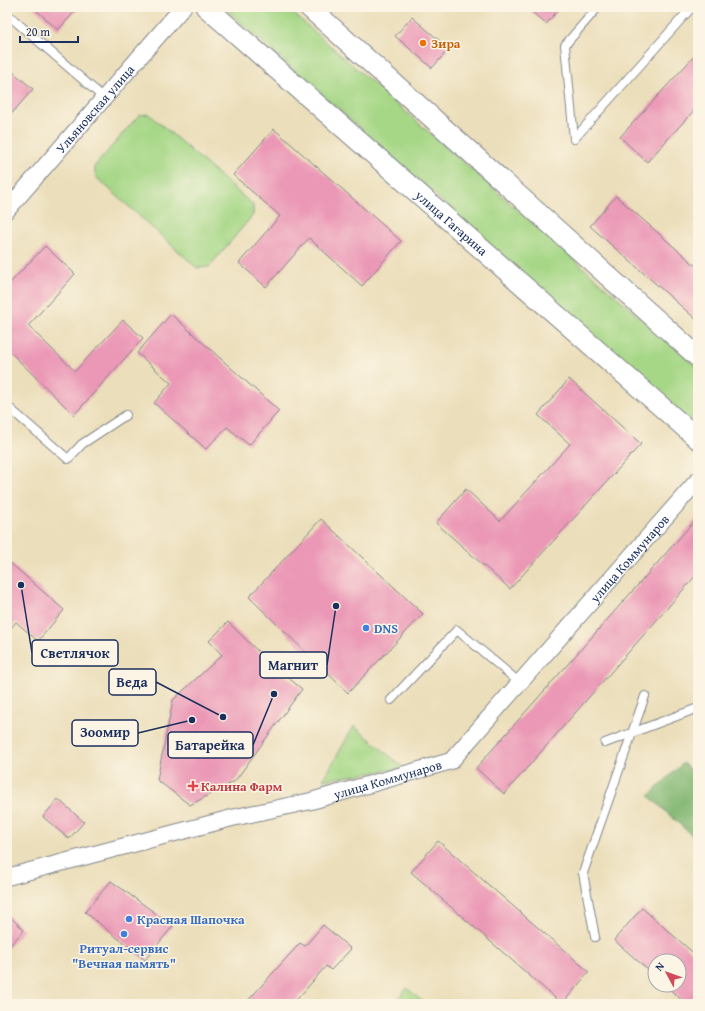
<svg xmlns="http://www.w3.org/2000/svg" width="705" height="1011" viewBox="0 0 705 1011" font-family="'Gentium Book Plus',serif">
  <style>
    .green { fill: #a6d786; stroke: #608372 }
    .forest { fill: #84b873; stroke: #507468 }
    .building { fill: #eb98b6 }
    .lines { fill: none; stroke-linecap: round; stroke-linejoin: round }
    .service-casing { stroke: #83868c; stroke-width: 10 }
    .minor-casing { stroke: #83868c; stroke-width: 18 }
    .tertiary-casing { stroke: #83868c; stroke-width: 22 }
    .service { stroke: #fff; stroke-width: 8 }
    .minor { stroke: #fff; stroke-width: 16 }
    .tertiary { stroke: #fff; stroke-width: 20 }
    .food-dot { fill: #e8710a; stroke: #fcf5e5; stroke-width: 1.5 }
    .shop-dot { fill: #3f7fe0; stroke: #fcf5e5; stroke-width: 1.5 }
    .health-dot { fill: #e0444e; stroke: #fcf5e5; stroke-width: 1.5 }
    .labels { text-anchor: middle; stroke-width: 3; stroke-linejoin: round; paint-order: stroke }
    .food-label { font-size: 13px; font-weight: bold; fill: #c56008; stroke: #fcf5e5; text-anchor: start }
    .street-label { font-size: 13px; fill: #1b2f5e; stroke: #fcf5e5 }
    .shop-label { font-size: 13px; font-weight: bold; fill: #366cbe; stroke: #fcf5e5; text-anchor: start }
    .health-label { font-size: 13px; font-weight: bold; fill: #be3a42; stroke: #fcf5e5; text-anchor: start }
    .leader { fill: none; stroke: #1b2f5e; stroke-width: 1.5 }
    .callout-dot { fill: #1b2f5e; stroke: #fcf5e5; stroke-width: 1.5 }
    .callout { fill: #fcf5e5; stroke: #1b2f5e; stroke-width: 1.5 }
    .callout-label { font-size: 14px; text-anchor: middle; font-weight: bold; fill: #1b2f5e }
  </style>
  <rect width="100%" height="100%" fill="#fcf5e5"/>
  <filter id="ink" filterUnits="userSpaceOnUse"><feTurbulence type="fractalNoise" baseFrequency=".025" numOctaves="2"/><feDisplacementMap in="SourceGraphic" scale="8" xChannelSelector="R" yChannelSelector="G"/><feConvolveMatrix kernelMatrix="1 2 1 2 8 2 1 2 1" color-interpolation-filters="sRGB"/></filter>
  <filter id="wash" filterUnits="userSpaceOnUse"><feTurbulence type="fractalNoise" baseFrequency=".012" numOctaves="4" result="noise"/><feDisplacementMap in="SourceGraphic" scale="16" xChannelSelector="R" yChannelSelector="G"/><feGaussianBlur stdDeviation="0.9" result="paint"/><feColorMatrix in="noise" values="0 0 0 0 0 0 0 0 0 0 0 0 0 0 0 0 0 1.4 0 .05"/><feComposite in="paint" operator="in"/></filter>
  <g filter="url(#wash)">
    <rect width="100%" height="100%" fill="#ebdeba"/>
    <g class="green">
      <path d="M223,7H286L698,368V411L690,421Z"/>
      <path d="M149,114L253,205V215L209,267L197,268L96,177L94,167L139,115Z"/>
      <path d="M354,726L404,768L323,780Z"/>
      <path d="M407,988L425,1004H393Z"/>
    </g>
    <path class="forest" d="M683,763L698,777V841L649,796Z"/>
    <g id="blocks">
      <g class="building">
        <path d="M33,7H79L58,30Z"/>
        <path d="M526,7H561L546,24Z"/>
        <path d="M412,17L449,49L432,68L395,36Z"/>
        <path d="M698,52V106L647,162L620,137Z"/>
        <path d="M7,67L33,89L7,119Z"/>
        <path d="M274,129L401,241L362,286L309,238L266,287L239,263L280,216L233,175Z"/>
        <path d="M616,196L698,268V321L590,226Z"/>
        <path d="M45,246L75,274L28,326L75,371L123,320L143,338L74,415L7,349V286Z"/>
        <path d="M171,314L279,411L249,445L227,427L206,449L154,403L171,383L137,353Z"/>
        <path d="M569,379L641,444L510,589L436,523L466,489L500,521L570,444L538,415Z"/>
        <path d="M698,517V573L504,794L476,768Z"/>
        <path d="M321,519L423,614L348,693L249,597Z"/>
        <path d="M7,560L64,610L38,641L16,622L7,633Z"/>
        <path d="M228,622L270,663L302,689L235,781L190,805L157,780L173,700L222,655L209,641Z"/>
        <path d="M58,799L84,822L69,839L43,817Z"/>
        <path d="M438,841L589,972L562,1004L411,872Z"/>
        <path d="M111,881L173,926L145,960L85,912Z"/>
        <path d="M642,908L698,957V1004H686L665,985H679V961H655V976L614,940Z"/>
        <path d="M7,914L24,930L7,949Z"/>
        <path d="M323,925L351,949L331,970L326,966L293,1004H245L300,943L305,946Z"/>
      </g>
    </g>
  </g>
  <g filter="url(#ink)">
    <use href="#blocks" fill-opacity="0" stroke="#83868c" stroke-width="1"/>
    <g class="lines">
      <g class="service-casing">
        <g id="service">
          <path d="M7,14L104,98"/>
          <path d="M574,139L692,7"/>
          <path d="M574,139L565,45L598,7"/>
          <path d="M7,406L68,459L82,444L126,415"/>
          <path d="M391,700L457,630L520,683"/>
          <path d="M605,743L698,708"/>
          <path d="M595,937L583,873L645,696"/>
        </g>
      </g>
      <g class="minor-casing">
        <g id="minor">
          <path id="s1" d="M7,210L183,7"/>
          <path id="s2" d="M7,877L232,818L311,801L451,761L698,480"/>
        </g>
      </g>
      <g class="tertiary-casing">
        <g id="tertiary">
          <path id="s3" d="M206,7L698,439"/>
          <path d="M309,7L698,357"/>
        </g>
      </g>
      <use href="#service" class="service"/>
      <use href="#minor" class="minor"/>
      <use href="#tertiary" class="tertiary"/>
    </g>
  </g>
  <circle class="food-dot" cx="423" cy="43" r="4"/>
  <g class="shop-dot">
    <circle cx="366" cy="628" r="4"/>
    <circle cx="129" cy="919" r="4"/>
    <circle cx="124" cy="934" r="4"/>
  </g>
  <path class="health-dot" d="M191 780h4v4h4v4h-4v4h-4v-4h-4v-4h4z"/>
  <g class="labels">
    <g class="food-label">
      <text x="431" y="48">Зира</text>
    </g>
    <g class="street-label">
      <text dy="5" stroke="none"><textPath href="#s1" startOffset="134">Ульяновская улица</textPath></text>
      <text dy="5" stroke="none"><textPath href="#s3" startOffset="327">улица Гагарина</textPath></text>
      <text dy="5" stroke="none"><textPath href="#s2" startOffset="729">улица Коммунаров</textPath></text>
      <text dy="5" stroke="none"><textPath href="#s2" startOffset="393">улица Коммунаров</textPath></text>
    </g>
    <g class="shop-label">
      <text x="374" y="633">DNS</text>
      <text x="137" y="924">Красная Шапочка</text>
      <text x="124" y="953" text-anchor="middle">Ритуал-сервис<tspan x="124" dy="15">"Вечная память"</tspan></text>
    </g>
    <g class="health-label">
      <text x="201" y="791">Калина Фарм</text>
    </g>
  </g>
  <path class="leader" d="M21 585L32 653M336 606L327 665M223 717L156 682M192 720L138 733M274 694L253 745"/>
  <g class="callout-dot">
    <circle cx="21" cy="585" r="4"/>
    <circle cx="336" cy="606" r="4"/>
    <circle cx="223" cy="717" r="4"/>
    <circle cx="192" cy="720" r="4"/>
    <circle cx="274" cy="694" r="4"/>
  </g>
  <g class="callout">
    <rect x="32" y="640" width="86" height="26" rx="4"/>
    <rect x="260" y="652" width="67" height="26" rx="4"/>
    <rect x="109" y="669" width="47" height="26" rx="4"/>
    <rect x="72" y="720" width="66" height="26" rx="4"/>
    <rect x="168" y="732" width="85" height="26" rx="4"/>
  </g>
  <g class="callout-label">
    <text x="75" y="658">Светлячок</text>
    <text x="293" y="670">Магнит</text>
    <text x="132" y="687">Веда</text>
    <text x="105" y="737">Зоомир</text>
    <text x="210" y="750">Батарейка</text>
  </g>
  <rect width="705" height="1011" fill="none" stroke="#fcf5e5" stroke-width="24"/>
  <g transform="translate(667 973) rotate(311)"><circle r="19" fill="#fcf5e5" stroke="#a2a6af"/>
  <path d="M0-3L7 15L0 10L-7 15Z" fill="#d1495b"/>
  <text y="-6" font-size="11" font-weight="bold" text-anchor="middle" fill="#1b2f5e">N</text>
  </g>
  <path d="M20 36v6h58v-6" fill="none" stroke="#1b2f5e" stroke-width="2"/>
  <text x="26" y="36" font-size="12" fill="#1b2f5e" stroke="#fcf5e5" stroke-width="3" paint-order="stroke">20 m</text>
</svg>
